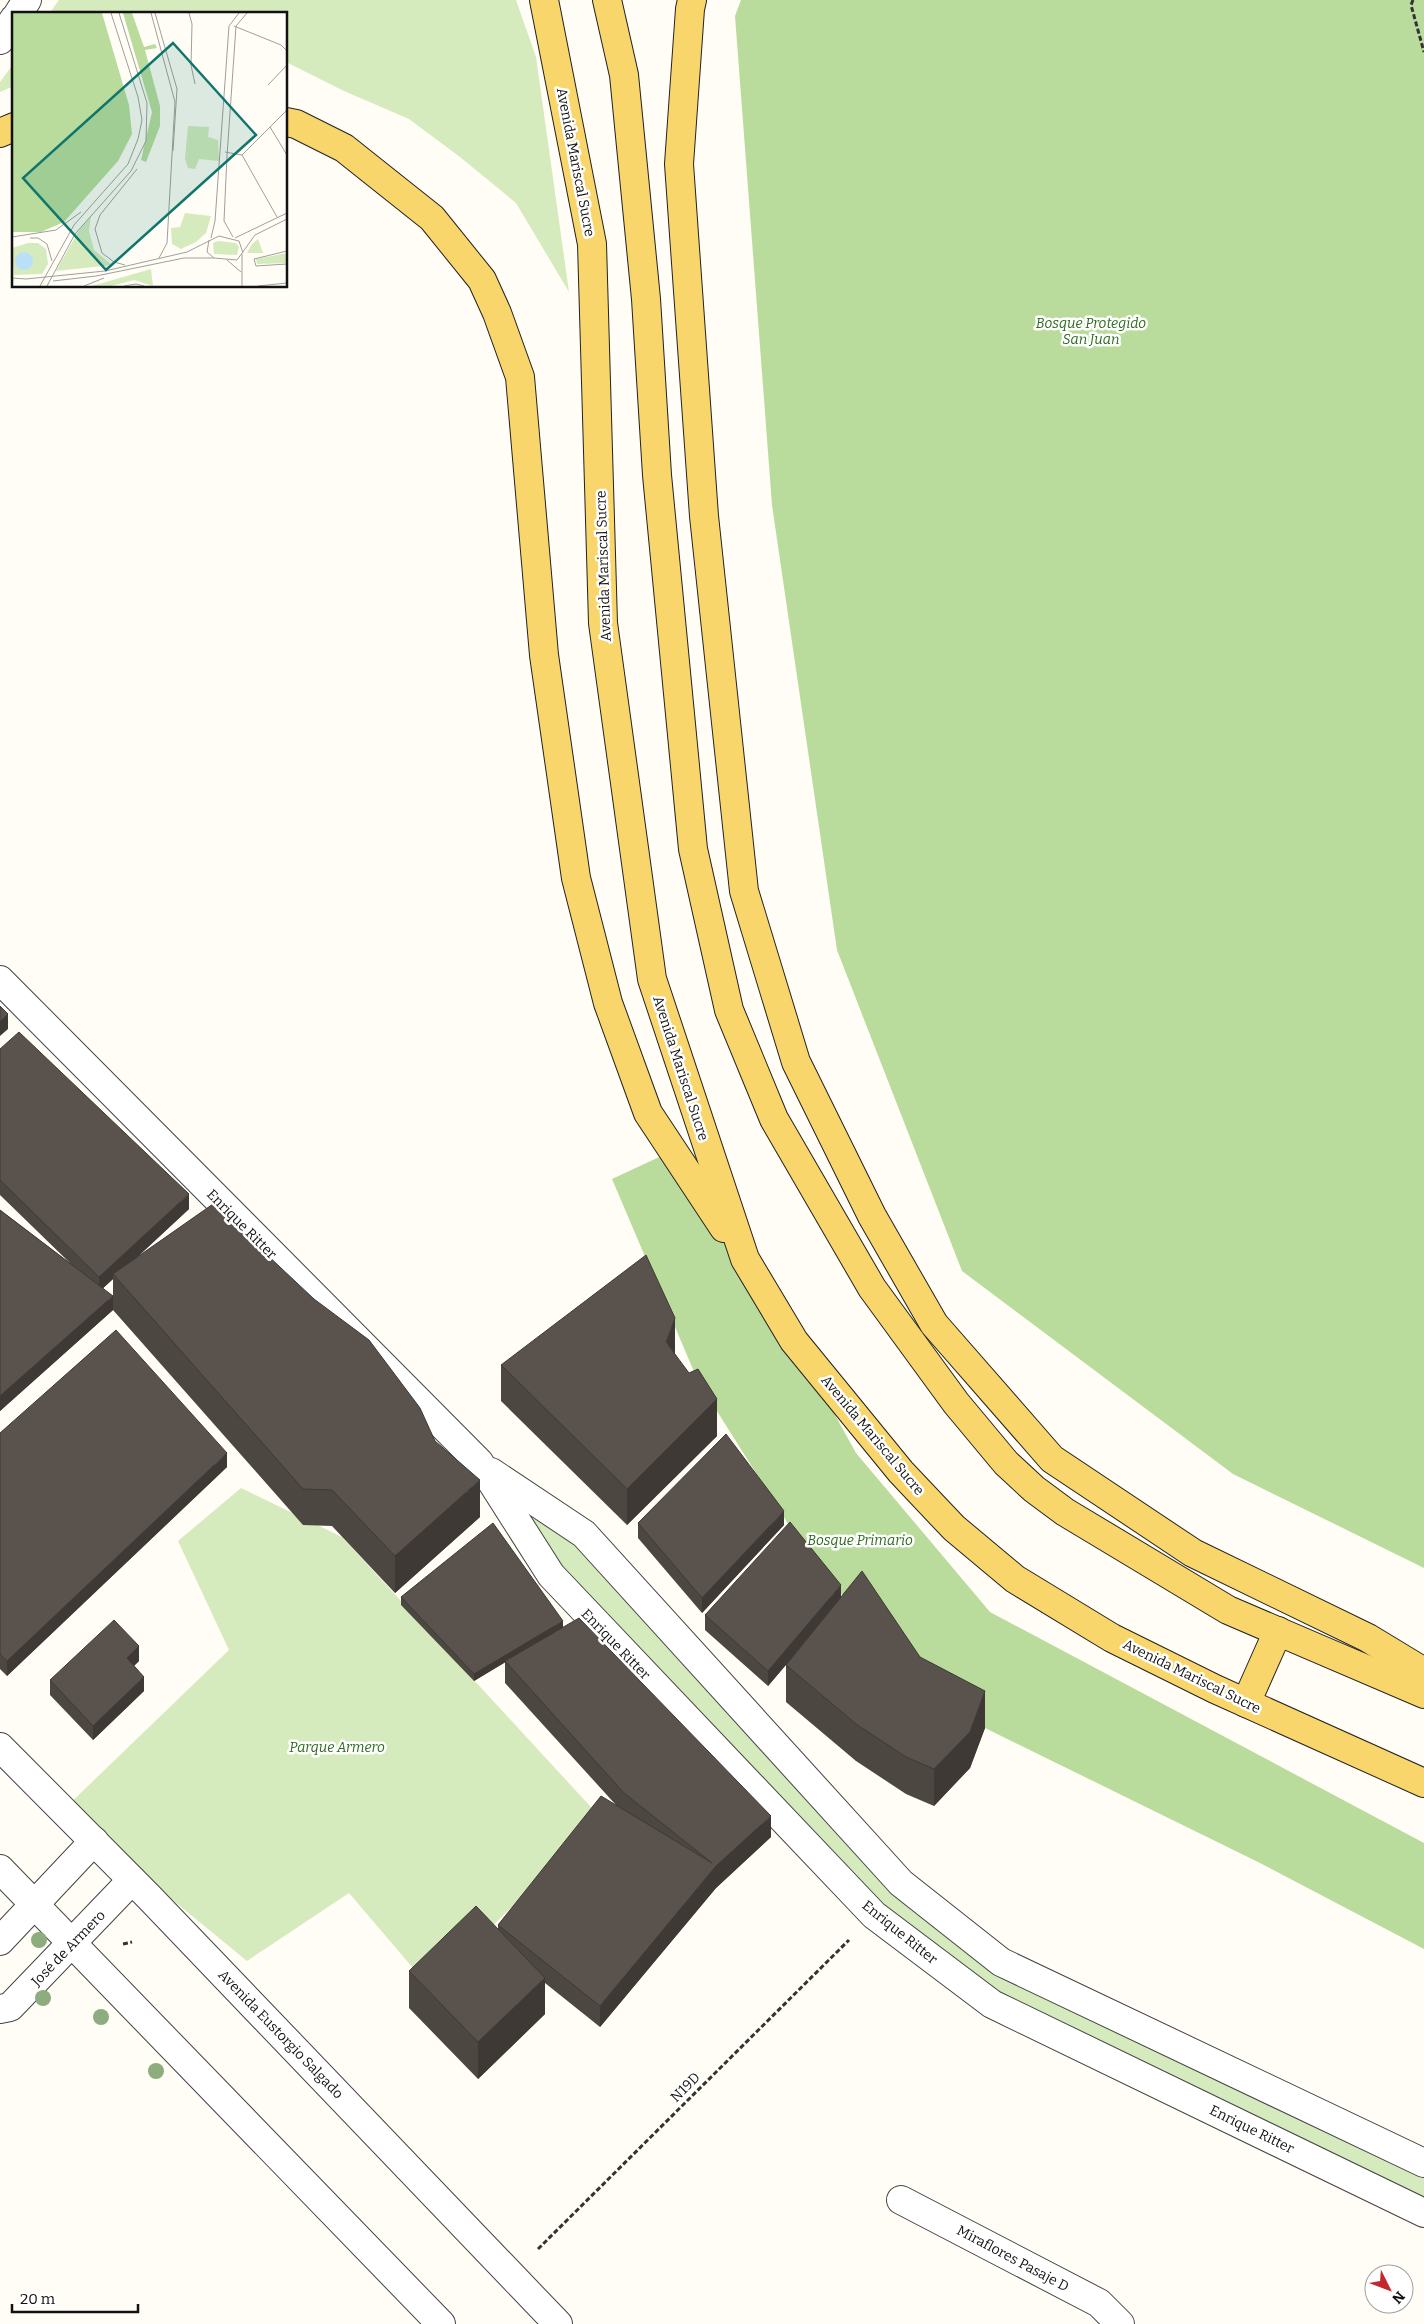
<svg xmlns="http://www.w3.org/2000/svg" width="1424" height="2324" viewBox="0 0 1424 2324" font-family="Bitter,serif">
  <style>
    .green { fill: #d5ebbd }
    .forest { fill: #b9dc9c }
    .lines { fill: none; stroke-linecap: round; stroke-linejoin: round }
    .minor-casing { stroke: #444; stroke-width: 30 }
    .major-casing { stroke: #222; stroke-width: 30 }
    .path { stroke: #333; stroke-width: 3; stroke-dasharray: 5 2.5; stroke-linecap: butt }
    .minor { stroke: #fff; stroke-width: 28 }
    .major { stroke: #f9d66b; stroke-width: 28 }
    .tree { fill: #8dad7f }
    .wall { fill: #4d4742 }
    .shaded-wall { fill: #3f3936 }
    .building { fill: #5a524d; stroke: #3f3936 }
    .labels { text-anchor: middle; stroke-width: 5; stroke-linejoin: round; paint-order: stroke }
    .street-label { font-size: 14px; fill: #111; stroke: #fff }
    .park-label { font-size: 14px; font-style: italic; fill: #2f6b1f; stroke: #fff }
    .inset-road { fill: none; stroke: #a09f9a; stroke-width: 1 }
    .view { fill: #0f766e; fill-opacity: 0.15; stroke: #0f766e; stroke-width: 2.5 }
    .inset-edge { fill: none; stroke: #111; stroke-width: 2.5 }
  </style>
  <rect width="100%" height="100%" fill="#fffdf5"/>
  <g class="green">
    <path d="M59,0H516L536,57L569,292L516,203L460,157L409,119L344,91L286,62V14H49Z"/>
    <path d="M14,63V86L0,92V82Z"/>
    <path d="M241,1488L342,1537L601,1818L430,1988L349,1893L247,1961L63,1810L229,1650L178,1541Z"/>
    <path d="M514,1498L579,1540L998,1970L1424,2159V2205L995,1995L877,1901L556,1571Z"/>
  </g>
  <g class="forest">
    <path d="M741,0H1424V1568L1233,1474L962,1271L837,950L772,505L735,16Z"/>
    <path d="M670,1152L794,1341L856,1453L990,1612L1424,1843V1949L1260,1863L985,1728L819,1573L698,1381L612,1179Z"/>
  </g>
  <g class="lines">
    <g class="minor-casing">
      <g id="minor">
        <path d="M18,14L27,0"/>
        <path d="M0,40L14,19"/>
        <path d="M0,980L479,1462L551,1575L874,1915L992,2004L1424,2213"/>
        <path d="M491,1472L584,1534L901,1883L1001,1962L1424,2163"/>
        <path d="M0,1747L149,1897L558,2324"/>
        <path d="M0,1869L441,2324"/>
        <path d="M0,1941L94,1841"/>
        <path d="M0,2009L10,2007L132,1880"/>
        <path d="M901,2200L1099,2303L1120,2324"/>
      </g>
    </g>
    <g class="major-casing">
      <g id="major">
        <path d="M544,0L592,244L603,623L652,979L745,1259L794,1341L901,1472L954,1528L1015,1579L1112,1638L1215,1689L1424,1783"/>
        <path d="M607,0L624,75L646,299L657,475L693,849L729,1010L774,1119L872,1288L956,1403L1006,1463L1034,1489L1065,1512L1228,1610L1424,1694"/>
        <path d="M692,0L690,9L679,164L704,516L744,891L796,1062L872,1216L934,1324L1052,1459L1193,1553L1368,1638L1424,1672"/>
        <path d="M286,122L296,124L344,148L432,218L482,280L497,313L520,377L544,655L576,878L608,1003L648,1113L724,1228"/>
        <path d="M0,133L14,127"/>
        <path d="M1246,1703L1278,1631"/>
      </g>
    </g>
    <g class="path">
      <path d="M1413,0L1411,5L1424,52"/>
      <path d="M123,1944L132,1942"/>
      <path d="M538,2249L849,1940"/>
    </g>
    <use href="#minor" class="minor"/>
    <use href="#major" class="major"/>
  </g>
  <g class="tree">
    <circle cx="39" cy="1940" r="8"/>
    <circle cx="43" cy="1998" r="8"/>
    <circle cx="101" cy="2017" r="8"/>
    <circle cx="156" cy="2071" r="8"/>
  </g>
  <g class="wall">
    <path d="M0,1049L189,1209L137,1257L435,1441L480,1517L395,1593L332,1526L303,1525L113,1310V1279L103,1288L113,1310L0,1411V1210L71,1264L0,1195Z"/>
    <path d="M675,1354L717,1436L627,1525L501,1401V1365Z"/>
    <path d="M0,1433L227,1467L7,1676L0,1669Z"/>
    <path d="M638,1523L784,1525L702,1613L638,1538Z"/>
    <path d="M401,1597L563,1628L771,1837L716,1888L600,2027L545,1983V2014L478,2079L409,2008V1971L498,1929V1925L616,1805L505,1683V1662L474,1681L401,1605Z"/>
    <path d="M841,1597L920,1657L985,1728L970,1768L934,1806L906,1794L856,1761L786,1702V1665L791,1659L768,1686L705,1630V1615Z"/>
    <path d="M139,1661L134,1666L144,1691L93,1740L50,1695V1680Z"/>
  </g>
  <g class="shaded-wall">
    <path d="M8,1014V1029L0,1036V1022Z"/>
    <path d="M189,1194V1209L116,1277L113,1274V1279L99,1292V1277Z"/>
    <path d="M113,1296V1310L0,1411V1396Z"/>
    <path d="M675,1318V1355L666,1342Z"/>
    <path d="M717,1399V1436L627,1525V1489Z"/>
    <path d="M227,1453V1467L7,1676V1661Z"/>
    <path d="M480,1480V1517L395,1593V1556Z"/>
    <path d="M784,1511V1525L702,1613V1598Z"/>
    <path d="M841,1585V1600L768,1686V1671Z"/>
    <path d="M563,1621V1628L474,1681V1674Z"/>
    <path d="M139,1646V1661L127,1672V1658Z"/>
    <path d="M144,1677V1691L93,1740V1726Z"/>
    <path d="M985,1691V1728L970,1768L934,1806V1769Z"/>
    <path d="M771,1816V1837L716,1888L600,2027V2006L716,1866Z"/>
    <path d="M545,1978V2014L478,2079V2042Z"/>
  </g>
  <g class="building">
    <path d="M0,1006L8,1014L0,1022Z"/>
    <path d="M19,1032L189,1194L99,1277L0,1180V1049Z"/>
    <path d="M213,1204L314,1299L369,1340L420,1408L435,1441L480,1480L395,1556L332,1490L303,1489L113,1274Z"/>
    <path d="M0,1210L113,1296L0,1396Z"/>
    <path d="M646,1255L675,1318L666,1342L689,1373L698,1369L717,1399L627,1489L501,1365Z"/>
    <path d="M116,1330L227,1453L7,1661L0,1654V1433Z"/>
    <path d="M726,1434L784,1511L702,1598L638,1523Z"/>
    <path d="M790,1522L841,1585L768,1671L705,1615Z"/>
    <path d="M493,1523L563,1621L474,1674L401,1597Z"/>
    <path d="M862,1571L920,1657L985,1691L970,1732L934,1769L906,1757L856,1724L786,1665Z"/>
    <path d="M579,1618L771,1816L716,1866L600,2006L498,1925L601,1796L712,1863L624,1793L505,1661Z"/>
    <path d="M114,1620L139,1646L127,1658L144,1677L93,1726L50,1680Z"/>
    <path d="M476,1906L545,1978L478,2042L409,1971Z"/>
  </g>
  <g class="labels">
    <g class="street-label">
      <text transform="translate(576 162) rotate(79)" y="5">Avenida Mariscal Sucre</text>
      <text transform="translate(603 566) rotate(-92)" y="5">Avenida Mariscal Sucre</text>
      <text transform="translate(681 1068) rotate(72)" y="5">Avenida Mariscal Sucre</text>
      <text transform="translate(242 1224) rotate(45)" y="5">Enrique Ritter</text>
      <text transform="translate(873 1435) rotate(50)" y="5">Avenida Mariscal Sucre</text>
      <text transform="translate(616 1644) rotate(46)" y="5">Enrique Ritter</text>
      <text transform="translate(1192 1676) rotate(26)" y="5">Avenida Mariscal Sucre</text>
      <text transform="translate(900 1932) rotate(39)" y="5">Enrique Ritter</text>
      <text transform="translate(68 1948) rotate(-46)" y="5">José de Armero</text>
      <text transform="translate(281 2034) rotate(46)" y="5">Avenida Eustorgio Salgado</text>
      <text transform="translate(685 2087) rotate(-45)" y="5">N19D</text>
      <text transform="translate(1252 2129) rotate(26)" y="5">Enrique Ritter</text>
      <text transform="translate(1013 2258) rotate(28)" y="5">Miraflores Pasaje D</text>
    </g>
    <g class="park-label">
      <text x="1091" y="328">Bosque Protegido<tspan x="1091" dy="16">San Juan</tspan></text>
      <text x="860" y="1545">Bosque Primario</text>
      <text x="337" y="1752">Parque Armero</text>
    </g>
  </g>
  <g transform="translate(12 12)">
    <rect width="275" height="275" fill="#fffdf5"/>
    <path d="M176,114L197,115L196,125L206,128L207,149L187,147L183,157L176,156L173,147ZM173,201L199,204L194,221L184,230L169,237L160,232L159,216L168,215ZM79,204L77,219L82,238L100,253L44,259L66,220ZM246,227L251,241H235L240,232ZM206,229L224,231L227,235L225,243L202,242L201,231ZM16,231H26L34,237L36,252L30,262L2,263L0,236ZM275,241V251L245,252L244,247ZM139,257L141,274L122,268L99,274H80Z" fill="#d5ebbd"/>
    <path d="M0,1H90L117,93L120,122L106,149L52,210L29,220H0ZM111,1H120L132,35L143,32L145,36L133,38L148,94V114L134,150L129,148L140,100Z" fill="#b9dc9c"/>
    <path d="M3 249a9 9 0 1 1 18 0a9 9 0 1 1-18 0Z" fill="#b9e0f7"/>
    <path class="inset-road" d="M139,1L163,90L155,231L147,246M143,1L165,77L161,139M177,1L180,12L179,53L183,72M222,14L269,33L275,39M256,73L275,53M258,115L275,143M213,140L230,143L275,98M230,143L265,205M0,225L44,218L69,200M221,225L212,209L215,144L224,14L235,1M18,226H26L35,232L40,249M199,226L203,209L217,14L227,1M223,226L275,201M197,228L195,240L202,246L225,248L243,223L275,207M275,239L242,247L244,254L275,252M215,248L229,260M113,253L102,250L90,241L83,217L88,203L125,157M0,266L14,267L93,259L175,240L207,224L227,229L231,241M41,269L84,264L172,246H202M28,274L62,213L116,152L126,127L130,108L126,85L99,1M35,274L63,222L119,159L134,129L135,91L107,1M72,274L92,266M112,274L124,272L132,274M230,274V242M246,274L275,271"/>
    <path class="view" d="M161,31L244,123L94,258L11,166Z"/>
    <rect width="275" height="275" class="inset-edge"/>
  </g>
  <g transform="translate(1389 2289) rotate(132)"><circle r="24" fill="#ffffff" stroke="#a0a0a0"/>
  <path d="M0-4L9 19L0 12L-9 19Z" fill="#c4262e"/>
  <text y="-8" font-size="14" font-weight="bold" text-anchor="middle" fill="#111111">N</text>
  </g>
  <path d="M12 2304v8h126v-8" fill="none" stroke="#111111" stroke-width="2.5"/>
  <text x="20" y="2304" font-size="15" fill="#111111" stroke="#ffffff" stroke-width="4" paint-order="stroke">20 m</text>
</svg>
